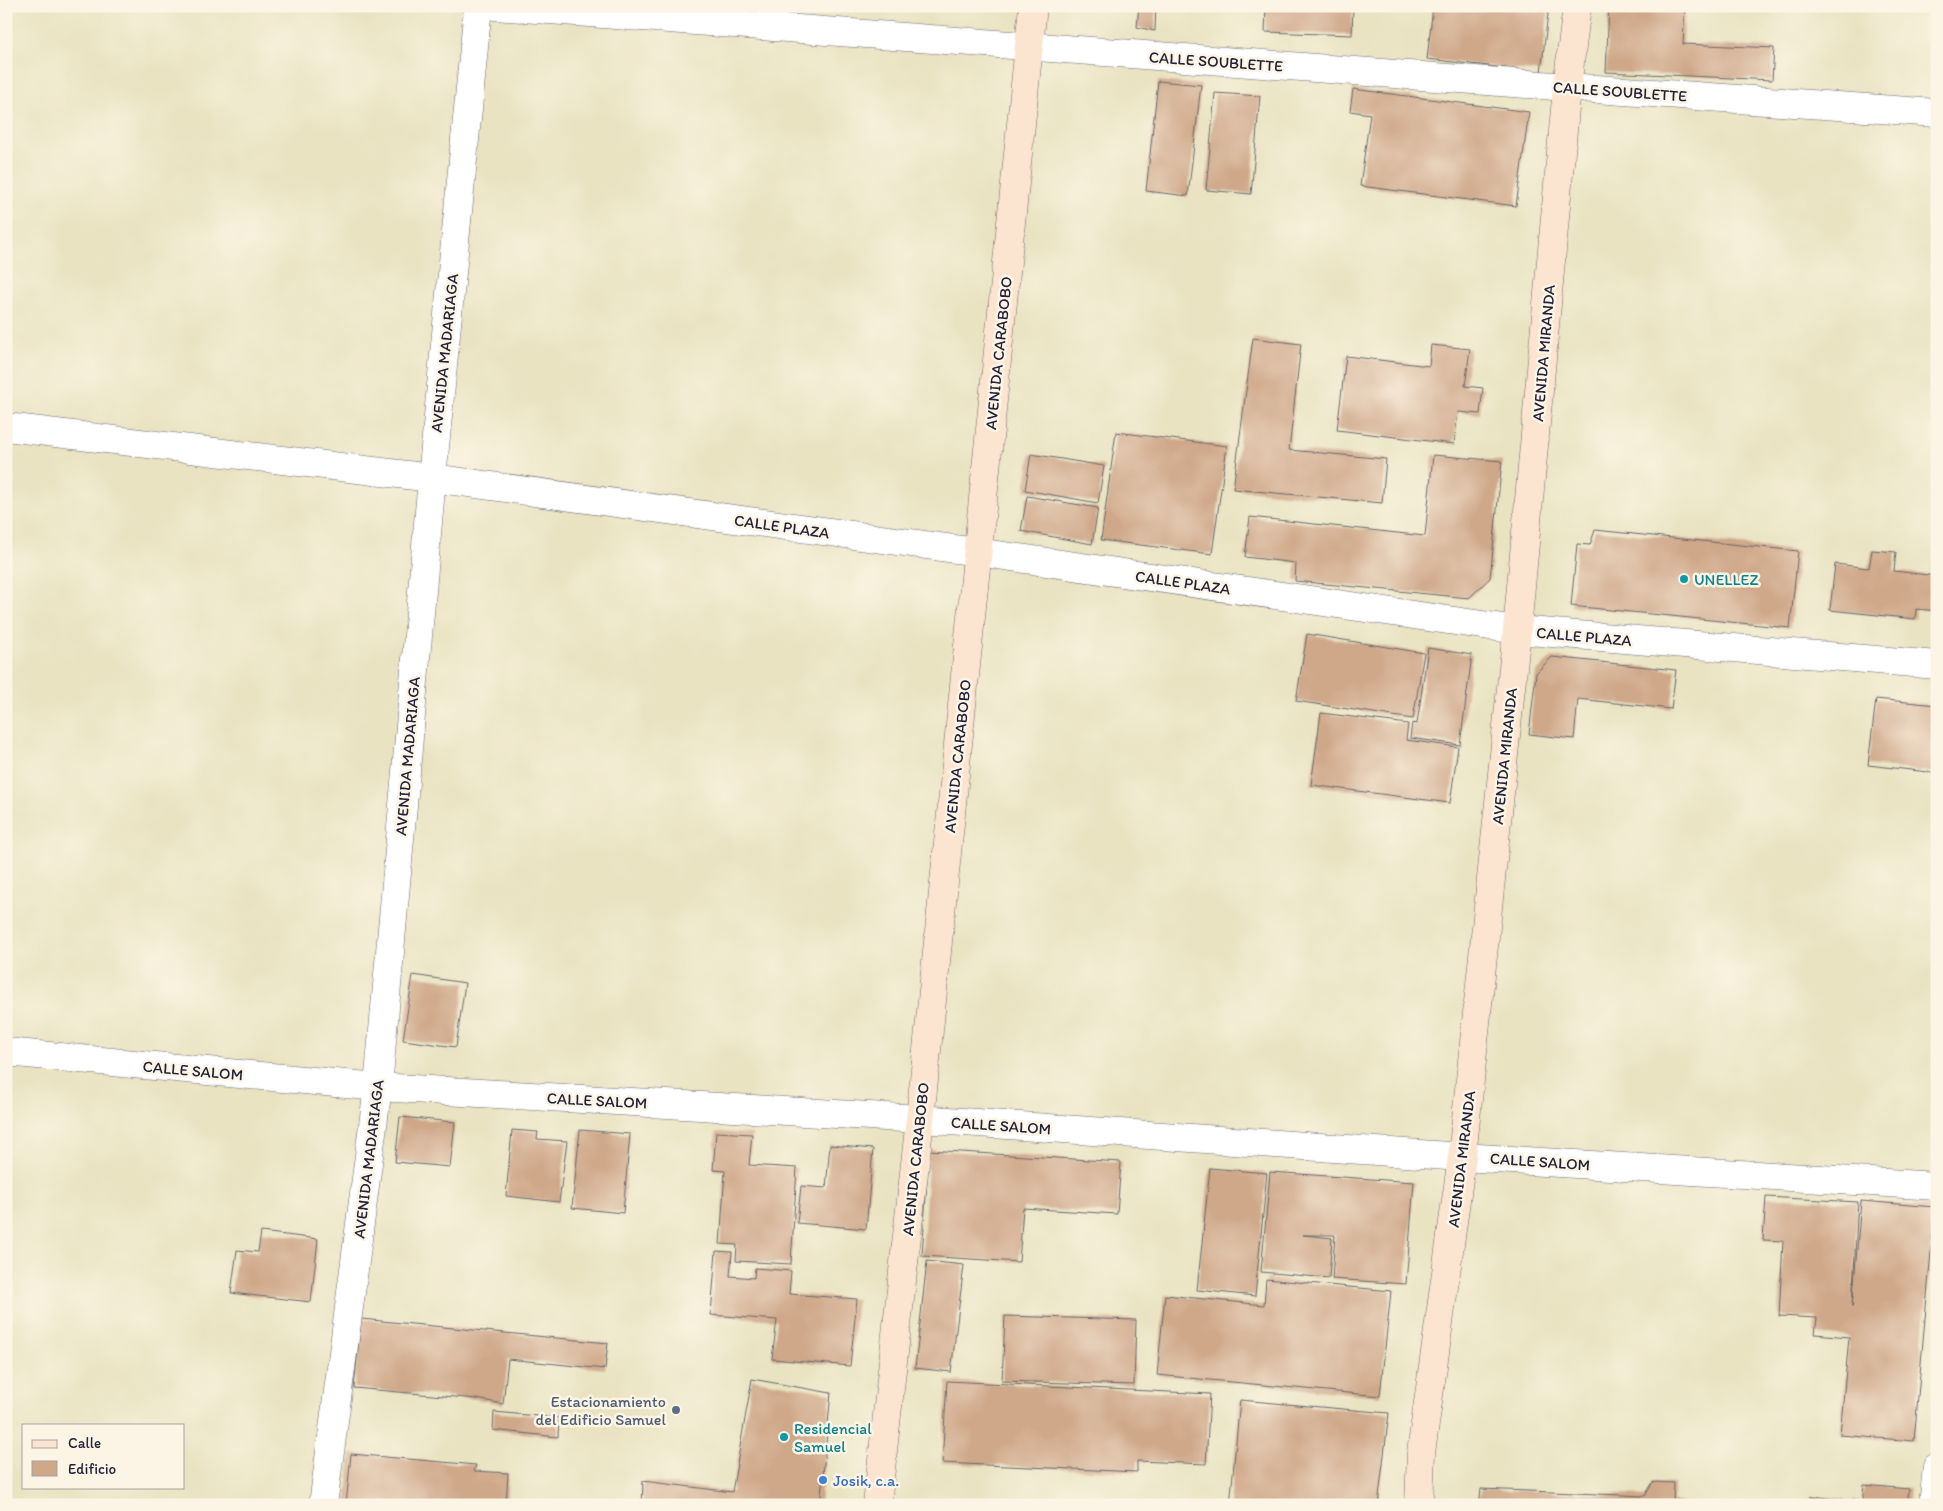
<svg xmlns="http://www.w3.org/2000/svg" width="1943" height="1511" viewBox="0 0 1943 1511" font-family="Itim,sans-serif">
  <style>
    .building { fill: #cfa789 }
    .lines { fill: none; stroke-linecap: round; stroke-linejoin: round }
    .street-casing { stroke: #68666a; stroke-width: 29 }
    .secondary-casing { stroke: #68666a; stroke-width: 29 }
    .street { stroke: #fff; stroke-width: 28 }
    .secondary { stroke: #fce5d0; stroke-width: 28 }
    .culture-dot { fill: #0f9aa8; stroke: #fcf5e5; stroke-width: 2 }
    .service-dot { fill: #5c6f8a; stroke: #fcf5e5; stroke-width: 2 }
    .shop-dot { fill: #3f7fe0; stroke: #fcf5e5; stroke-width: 2 }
    .labels { text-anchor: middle; stroke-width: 5; stroke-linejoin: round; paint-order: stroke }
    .street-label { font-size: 16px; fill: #22223b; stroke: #fcf5e5 }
    .culture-label { font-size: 16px; fill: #0d838f; stroke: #fcf5e5; text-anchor: start }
    .service-label { font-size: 16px; fill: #4e5e75; stroke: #fcf5e5; text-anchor: end }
    .shop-label { font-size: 16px; fill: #366cbe; stroke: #fcf5e5; text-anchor: start }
  </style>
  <rect width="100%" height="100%" fill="#fcf5e5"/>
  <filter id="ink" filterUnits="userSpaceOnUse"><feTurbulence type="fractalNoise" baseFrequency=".02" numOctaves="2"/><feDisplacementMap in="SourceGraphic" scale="10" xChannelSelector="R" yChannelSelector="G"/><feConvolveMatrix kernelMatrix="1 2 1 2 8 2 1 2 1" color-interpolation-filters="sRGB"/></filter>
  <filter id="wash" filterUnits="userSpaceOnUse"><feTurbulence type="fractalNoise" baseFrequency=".0096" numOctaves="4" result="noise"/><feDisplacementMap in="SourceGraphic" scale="20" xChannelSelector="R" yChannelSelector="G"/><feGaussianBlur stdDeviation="1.12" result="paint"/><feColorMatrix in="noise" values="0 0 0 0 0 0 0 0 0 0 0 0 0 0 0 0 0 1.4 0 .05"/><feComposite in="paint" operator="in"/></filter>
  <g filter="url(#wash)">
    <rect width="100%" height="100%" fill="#e9e3c2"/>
    <g id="blocks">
      <g class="building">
        <path d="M1139,6H1156L1155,31L1137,27Z"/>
        <path d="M1266,6H1353L1352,35L1265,32Z"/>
        <path d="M1433,6H1549L1541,72L1427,59Z"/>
        <path d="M1609,6H1685L1683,44L1774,48L1772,80L1606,72Z"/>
        <path d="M1158,81L1201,85L1188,196L1146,191Z"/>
        <path d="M1353,89L1529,112L1516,206L1360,186L1370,114L1350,111Z"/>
        <path d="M1215,93L1260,96L1251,194L1206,190Z"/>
        <path d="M1253,338L1301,344L1289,450L1386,459L1382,503L1233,489Z"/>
        <path d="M1431,345L1470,349L1465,386L1483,388L1480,414L1458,412L1454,444L1337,430L1346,356L1429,366Z"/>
        <path d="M1116,432L1227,446L1212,554L1101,540Z"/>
        <path d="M1031,454L1104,466L1098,503L1025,490Z"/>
        <path d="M1433,455L1502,461L1490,578L1469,598L1295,581L1296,563L1245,557L1250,517L1425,536Z"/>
        <path d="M1027,496L1098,508L1092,544L1021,531Z"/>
        <path d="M1595,530L1798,551L1790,628L1571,606L1577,544L1590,545Z"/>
        <path d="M1872,550L1896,552L1894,571L1937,576V611L1916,609L1915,619L1830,610L1835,564L1869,568Z"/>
        <path d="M1307,634L1424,653L1413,719L1296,701Z"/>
        <path d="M1428,648L1472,655L1460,745L1410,738L1412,723L1417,724Z"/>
        <path d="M1552,657L1676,670L1671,709L1578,699L1574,739L1529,734L1536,673Z"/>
        <path d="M1876,699L1937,705V773L1868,765Z"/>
        <path d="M1321,713L1408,724L1406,740L1458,747L1450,803L1311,785Z"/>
        <path d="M413,975L465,983L456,1047L403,1040Z"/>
        <path d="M400,1117L455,1122L450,1167L395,1162Z"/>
        <path d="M512,1130L538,1132L537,1139L567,1141L559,1202L506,1196Z"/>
        <path d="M580,1130L630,1134L623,1213L572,1208Z"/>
        <path d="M716,1132L752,1134L749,1165L797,1168L791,1264L736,1261L737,1245L720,1244L725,1171L713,1170Z"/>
        <path d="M830,1145L873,1149L866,1229L797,1223L801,1186L826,1188Z"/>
        <path d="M929,1150L1121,1162L1117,1214L1023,1208L1019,1262L922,1256Z"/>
        <path d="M1210,1168L1267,1173L1255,1296L1197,1290Z"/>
        <path d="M1270,1172L1414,1182L1406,1284L1332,1279L1335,1235H1303L1332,1238L1329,1278L1261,1272Z"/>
        <path d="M1766,1197L1858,1202L1852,1307L1861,1201L1935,1207L1914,1441L1840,1435L1849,1337L1815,1334L1817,1318L1779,1316L1783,1241L1763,1240Z"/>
        <path d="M261,1232L318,1239L311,1302L231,1293L237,1250L258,1252Z"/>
        <path d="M716,1251L732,1252L730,1276L754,1278L755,1268L791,1271L789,1294L857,1299L850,1366L772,1359L777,1320L711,1315Z"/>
        <path d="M927,1261L964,1265L951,1372L915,1368Z"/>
        <path d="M1266,1279L1391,1291L1380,1396L1157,1375L1165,1295L1264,1305Z"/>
        <path d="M1005,1316L1136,1320L1134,1385L1002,1381Z"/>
        <path d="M361,1319L608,1343L605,1369L508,1359L503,1404L477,1399L354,1388Z"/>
        <path d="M752,1379L831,1393L820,1505H642L643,1481L732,1492Z"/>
        <path d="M947,1381L1210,1394L1206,1464L1137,1461V1472L942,1463Z"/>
        <path d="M1240,1400L1389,1413L1378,1505H1230Z"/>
        <path d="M494,1412L559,1418L558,1437L493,1430Z"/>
        <path d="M351,1454L476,1465L474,1471L508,1473L506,1505H346Z"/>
        <path d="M1653,1482L1674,1483L1673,1501L1695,1505H1479L1481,1489L1645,1496Z"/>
        <path d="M1864,1485L1909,1489L1907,1505H1853V1501L1862,1503Z"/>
        <path d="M1811,1496L1845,1500L1844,1505H1810Z"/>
      </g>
    </g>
  </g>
  <g filter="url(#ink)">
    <use href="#blocks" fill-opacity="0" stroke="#68666a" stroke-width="1"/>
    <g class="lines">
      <g class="street-casing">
        <g id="street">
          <path d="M495,6L1567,87L1937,113"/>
          <path d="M6,427L432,478L977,552L1517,630L1937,665"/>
          <path d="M6,1052L378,1087L920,1119L1462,1157L1937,1186"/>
          <path d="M323,1505L378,1087L432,478L478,6"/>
          <path d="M1933,1505L1937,1467"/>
        </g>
      </g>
      <g class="secondary-casing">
        <g id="secondary">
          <path d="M877,1505L920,1119L1033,6"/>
          <path d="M1419,1505L1421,1453L1462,1157L1517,630L1567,87L1577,6"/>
        </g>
      </g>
      <use href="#street" class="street"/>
      <use href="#secondary" class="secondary"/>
    </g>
  </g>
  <g class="culture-dot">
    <circle cx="1684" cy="579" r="5"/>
    <circle cx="784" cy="1437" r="5"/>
  </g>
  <circle class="service-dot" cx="676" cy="1410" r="5"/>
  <circle class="shop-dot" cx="823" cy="1480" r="5"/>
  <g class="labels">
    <g class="street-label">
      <text transform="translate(1216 61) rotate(4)" y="6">CALLE SOUBLETTE</text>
      <text transform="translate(1620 91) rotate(4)" y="6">CALLE SOUBLETTE</text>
      <text transform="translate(444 353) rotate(-84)" y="6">AVENIDA MADARIAGA</text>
      <text transform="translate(998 353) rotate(-84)" y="6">AVENIDA CARABOBO</text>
      <text transform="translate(1543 353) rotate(-85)" y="6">AVENIDA MIRANDA</text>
      <text transform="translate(782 526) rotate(8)" y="6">CALLE PLAZA</text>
      <text transform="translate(1183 582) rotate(8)" y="6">CALLE PLAZA</text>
      <text transform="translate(1584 636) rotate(5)" y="6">CALLE PLAZA</text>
      <text transform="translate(407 756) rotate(-85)" y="6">AVENIDA MADARIAGA</text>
      <text transform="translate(957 756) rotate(-84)" y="6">AVENIDA CARABOBO</text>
      <text transform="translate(1504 756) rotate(-84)" y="6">AVENIDA MIRANDA</text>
      <text transform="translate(193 1070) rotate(5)" y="6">CALLE SALOM</text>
      <text transform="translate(597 1100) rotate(3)" y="6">CALLE SALOM</text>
      <text transform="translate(1001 1125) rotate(4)" y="6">CALLE SALOM</text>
      <text transform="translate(368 1159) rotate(-83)" y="6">AVENIDA MADARIAGA</text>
      <text transform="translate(915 1159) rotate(-84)" y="6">AVENIDA CARABOBO</text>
      <text transform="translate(1461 1159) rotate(-83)" y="6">AVENIDA MIRANDA</text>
      <text transform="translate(1540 1161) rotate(4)" y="6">CALLE SALOM</text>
    </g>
    <g class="culture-label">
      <text x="1694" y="585">UNELLEZ</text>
      <text x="794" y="1434">Residencial<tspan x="794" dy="18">Samuel</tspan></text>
    </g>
    <g class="service-label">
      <text x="666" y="1407">Estacionamiento<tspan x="666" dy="18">del Edificio Samuel</tspan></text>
    </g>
    <g class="shop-label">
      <text x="833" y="1486">Josik, c.a.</text>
    </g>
  </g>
  <rect width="1943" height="1511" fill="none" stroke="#fcf5e5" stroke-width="25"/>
  <rect x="22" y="1424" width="162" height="65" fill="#fcf5e5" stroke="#a5a1a1"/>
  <rect x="32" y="1440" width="25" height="8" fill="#fce5d0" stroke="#a5a1a1"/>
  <text x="68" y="1448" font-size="15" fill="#22223b">Calle</text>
  <rect x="32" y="1461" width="25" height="15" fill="#cfa789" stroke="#a5a1a1"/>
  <text x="68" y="1474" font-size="15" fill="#22223b">Edificio</text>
</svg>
